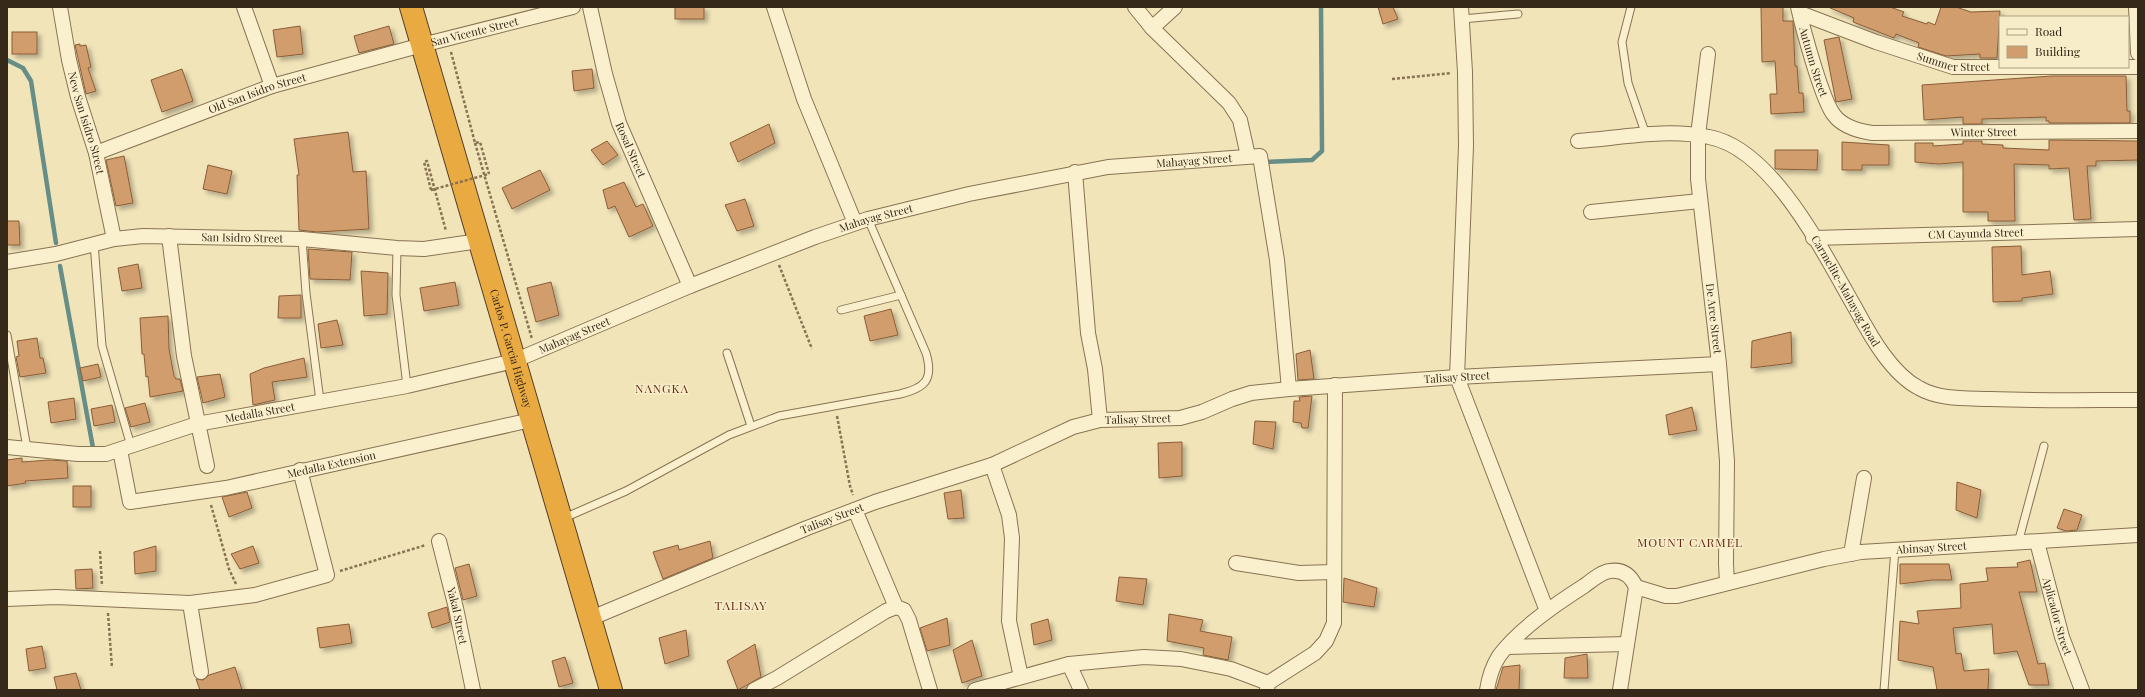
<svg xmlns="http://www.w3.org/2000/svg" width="2145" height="697" viewBox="0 0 2145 697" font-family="'Playfair Display',serif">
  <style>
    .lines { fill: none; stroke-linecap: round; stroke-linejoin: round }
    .stream { stroke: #668e87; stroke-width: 4.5 }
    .building { fill: #d29d6c; stroke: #895d37; filter: url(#shadow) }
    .lane-casing { stroke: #887353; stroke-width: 9 }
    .street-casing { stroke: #887353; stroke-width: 16 }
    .highway-casing { stroke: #554028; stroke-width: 24 }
    .path { stroke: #887353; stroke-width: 2.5; stroke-dasharray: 3 2; stroke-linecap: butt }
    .lane { stroke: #fbf0cd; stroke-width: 7 }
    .street { stroke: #fbf0cd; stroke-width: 14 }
    .highway { stroke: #e9aa41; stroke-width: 22 }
    .path-bridge { stroke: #887353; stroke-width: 2.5; stroke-dasharray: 3 2; stroke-linecap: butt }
    .labels { text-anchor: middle; stroke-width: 3; stroke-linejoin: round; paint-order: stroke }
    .street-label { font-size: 11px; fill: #362919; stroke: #f8edc9 }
    .neighbourhood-label { font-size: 12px; letter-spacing: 1px; fill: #662b15; stroke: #f8edc9 }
  </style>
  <defs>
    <filter id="shadow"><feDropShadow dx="3.5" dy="3.5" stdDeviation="2" flood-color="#0004"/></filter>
  </defs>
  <rect width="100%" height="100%" fill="#f1e4b9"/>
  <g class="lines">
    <g class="stream">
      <path d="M7,60L23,68L31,81L56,243"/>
      <path d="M1264,162L1312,160L1322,151L1321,7"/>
      <path d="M60,266L93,448"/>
    </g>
  </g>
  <g class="building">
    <rect x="675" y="7" width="29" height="12"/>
    <path d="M1378,7H1393L1398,19L1383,24Z"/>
    <path d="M1761,7H1783V21H1793L1795,66H1797L1799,93H1803L1804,112L1771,114L1770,94H1777L1775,61L1762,62Z"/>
    <path d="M1828,7H1890L1904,12L1902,16L1927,24L1928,22L1935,25L1941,7H1956L1971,12L2000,11L1997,58H1980V54L1946,56L1918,47L1919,43L1896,34L1894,38L1853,22L1854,18Z"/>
    <path d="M300,26L303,54L277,57L273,30Z"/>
    <path d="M389,26L394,44L359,53L354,36Z"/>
    <rect x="12" y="32" width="25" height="22"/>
    <path d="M1839,37L1852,99L1836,102L1824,40Z"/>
    <path d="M80,44V46L86,45L91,67L88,68L96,91L86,94L75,45Z"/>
    <path d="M182,69L193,101L162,112L151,80Z"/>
    <path d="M592,69L594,88L574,91L572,71Z"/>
    <path d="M2052,76H2126L2127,111H2130V123H2049V121H2046V117L1982,119V124H1963V117L1924,120L1922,85Z"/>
    <path d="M769,124L775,143L738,162L730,143Z"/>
    <path d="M348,132L353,172L366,171L369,229L317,232L299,230L297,175H299L294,139Z"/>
    <path d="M2049,140L2138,141V160L2096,161V166H2087L2091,219L2074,220L2069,168L2049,169V165L2014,164L2015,221H1988V212H1963V162L1939,164L1915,162V143H1933V146L1963,144V141H1982V144L2003,145V148L2049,150Z"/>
    <path d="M607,141L618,155L603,165L591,150Z"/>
    <path d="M1842,142L1889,145V165H1862V170H1842Z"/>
    <path d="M1775,150H1818L1817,170L1775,169Z"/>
    <path d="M124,156L133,203L116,206L106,160Z"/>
    <path d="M208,165L232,171L227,194L203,189Z"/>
    <path d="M540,170L550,190L512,209L502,188Z"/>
    <path d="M624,182L636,207L643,204L653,226L629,237L615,206L608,209L603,190Z"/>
    <path d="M745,199L754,226L737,231L725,205Z"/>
    <path d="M7,221H19L20,245H7Z"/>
    <path d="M2021,246L2022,275L2050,271L2053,294L2022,298V301L1993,302L1992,247Z"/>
    <path d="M308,249L352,252L350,280L310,279Z"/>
    <path d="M138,264L142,288L122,291L118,268Z"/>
    <path d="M361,271L388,273L387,314L364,316Z"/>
    <path d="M455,282L459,305L424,311L420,288Z"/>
    <path d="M551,282L559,315L536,322L527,288Z"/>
    <path d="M301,295V318H278L279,296Z"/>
    <path d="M891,309L898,335L870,341L864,316Z"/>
    <path d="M168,316L169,349L174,376L176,379H180L183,391L150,397L148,376L146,377L144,354H142L140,318Z"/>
    <path d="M337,320L343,345L321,348L318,324Z"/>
    <path d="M1791,332L1792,363L1751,368L1752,341Z"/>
    <path d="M37,338L40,358H43L46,373L20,377L16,357L19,356L17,341Z"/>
    <path d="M1310,350L1314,379L1298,380L1296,354Z"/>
    <path d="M304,358L307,377L272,382L275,400L253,405L250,374L264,368Z"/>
    <path d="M98,364L101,377L83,381L80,368Z"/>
    <path d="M220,374L225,397L203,403L197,377Z"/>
    <path d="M1312,396L1308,428H1302L1301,423L1293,422L1294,401H1300L1299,397Z"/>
    <path d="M74,398L76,419L51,423L48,402Z"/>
    <path d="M145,403L150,422L131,427L125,408Z"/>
    <path d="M112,405L115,422L94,426L91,409Z"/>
    <path d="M1692,407L1697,430L1669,435L1666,415Z"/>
    <path d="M1255,421L1276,422L1273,449L1253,444Z"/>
    <path d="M1182,442V476L1159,478L1158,443Z"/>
    <path d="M22,458V462L49,460L67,461L68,478L25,481L26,483L7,486V460Z"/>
    <path d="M1957,482L1981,490L1977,518L1956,510Z"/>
    <rect x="73" y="486" width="18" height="21"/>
    <path d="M961,490L964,518L948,519L944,493Z"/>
    <path d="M247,492L252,508L229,517L222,497Z"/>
    <path d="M2064,509L2082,515L2077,530L2066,531L2057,528Z"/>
    <path d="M710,541L713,558L663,579L653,552L678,545L679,550Z"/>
    <path d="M156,546V571L135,574L134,552Z"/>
    <path d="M253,546L259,563L240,569L231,554Z"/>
    <path d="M2030,560L2037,592H2019L2038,664L2045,663L2049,685H2029L2017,651L1994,654L1992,624L1953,628L1956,654L1961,653L1964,671L1989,669L1988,690H1937L1933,667L1898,660L1900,621L1919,624L1917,611L1961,608L1960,584L1988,581L1986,568L2018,567L2017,563Z"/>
    <path d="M469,564L477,596L463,600L455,568Z"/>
    <path d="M1900,564H1949L1952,580H1932L1900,584Z"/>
    <path d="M92,569L93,588L76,589L75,570Z"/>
    <path d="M1119,577L1147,579L1143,605L1116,601Z"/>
    <path d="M1344,578L1377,588L1374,607L1343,602Z"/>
    <path d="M447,607L450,622L432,628L428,613Z"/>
    <path d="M1169,614L1203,620L1200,631L1232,637L1228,660L1203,655L1204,648L1167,641Z"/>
    <path d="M947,618L950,645L927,651L920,628Z"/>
    <path d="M1048,619L1052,640L1034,645L1031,624Z"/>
    <path d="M349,624L352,643L320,648L317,628Z"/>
    <path d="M686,630L689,656L665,664L659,638Z"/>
    <path d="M972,640L982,676L962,683L953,650Z"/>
    <path d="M755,644L761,677L738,690L727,661Z"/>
    <path d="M42,646L46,668L29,671L26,649Z"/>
    <path d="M1587,654L1588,678H1564L1565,658Z"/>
    <path d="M565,657L573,683L559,687L552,661Z"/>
    <path d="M1520,665L1519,690H1496L1503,667Z"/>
    <path d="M235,667L242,690H200L196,679L203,680L209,675Z"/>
    <path d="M76,673L81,690H57L54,677Z"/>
  </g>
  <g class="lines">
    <g class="lane-casing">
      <g id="lane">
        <path d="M1631,7L1622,42L1628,83L1646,135"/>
        <path d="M1462,19L1518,14"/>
        <path d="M302,239L306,293L320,401"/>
        <path d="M94,243L102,346L131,446"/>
        <path d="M397,248L396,295L407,386"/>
        <path d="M841,310L901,295"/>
        <path d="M7,335L27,448"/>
        <path d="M727,353L751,426"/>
        <path d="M564,518L626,491L729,435L779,416L900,394C925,388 934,380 926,353L868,219"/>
        <path d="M2018,543L2044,446"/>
        <path d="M1884,690L1895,549"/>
      </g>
    </g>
    <g class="street-casing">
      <g id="street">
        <path id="s1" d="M60,7L69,60L78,97L96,153L114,239"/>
        <path d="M244,7L272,86"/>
        <path id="s2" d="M590,7L605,74L619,123L690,286"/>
        <path d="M774,7L804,99L855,223"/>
        <path d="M1135,7L1152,28L1229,103L1240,120L1248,156"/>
        <path d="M1461,7L1465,72L1466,146L1457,377L1547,611"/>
        <path id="s3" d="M1798,7C1803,29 1822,100 1834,115C1842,126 1859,131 1872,133L2138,131"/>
        <path d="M2136,7L2138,53"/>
        <path id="s4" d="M1800,13L1876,42L1953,67H2138"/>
        <path d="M1152,28L1175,7"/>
        <path id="s5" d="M1708,54L1698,135V179L1719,364L1727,461L1726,564L1727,583"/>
        <path id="s6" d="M1578,141C1620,138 1667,128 1709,137C1774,149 1826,258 1857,311C1871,337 1892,374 1919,388C1940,400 1966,398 1990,399C2039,401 2089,400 2138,400"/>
        <path id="s7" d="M96,153L272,86L422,45L573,7"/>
        <path d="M1075,172L1088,333L1095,369L1100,420"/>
        <path d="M1591,212L1700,201"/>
        <path d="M169,236L184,356L207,466"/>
        <path id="s8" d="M1813,238L2138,229"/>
        <path id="s9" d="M7,262L56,254L114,239L143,236L302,239L397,248L424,249L479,241"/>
        <path id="s10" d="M7,447L78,454H106L197,424L407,386L514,361L690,286L815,237L868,219L969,194L1108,167L1260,156L1277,260L1289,389"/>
        <path id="s11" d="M120,450L130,502L226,488L531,420"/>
        <path d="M992,465L1009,515L1012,538L1009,621L1021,677"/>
        <path d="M855,510L896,607"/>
        <path id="s12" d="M439,541L456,608L473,690"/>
        <path id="s13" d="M2037,542L2062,637L2082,690"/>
        <path d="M1851,554L1864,478"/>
        <path d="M1236,563L1299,573L1333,572"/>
        <path id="s14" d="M1636,587L1666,596H1677L1824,559L1861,552L2138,535"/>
        <path d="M7,599L56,597L190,603L255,595L327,575L300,470"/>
        <path d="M190,603L201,672"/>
        <path id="s15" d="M589,619L807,528L875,502L992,465L1073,427L1100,420L1180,418L1202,412L1232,399L1251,393L1289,389L1457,377L1719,364"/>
        <path d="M1507,647L1627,644"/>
        <path d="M1069,664L1081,690"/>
        <path d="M754,690L777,678L886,611L896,607L904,610L909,620L930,690"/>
        <path d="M975,690L1069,664L1144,657L1181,659L1231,669L1268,683"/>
        <path d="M1267,690L1268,683L1315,653L1326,641L1334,623L1335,385"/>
        <path d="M1487,690C1489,677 1492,667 1499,656C1519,629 1556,604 1584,586C1591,581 1601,572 1610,571C1623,569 1631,576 1636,587L1620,690"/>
      </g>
    </g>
    <g class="highway-casing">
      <g id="highway">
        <path id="s16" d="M411,7L611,690"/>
      </g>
    </g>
    <g class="path">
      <path d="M451,52L475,143L480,142L489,174"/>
      <path d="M1392,79L1451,73"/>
      <path d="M475,143L532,339"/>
      <path d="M431,190L424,162L427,161L446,231"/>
      <path d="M779,265L812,349"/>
      <path d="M837,416L850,486L853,495"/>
      <path d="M211,505L229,569L236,584"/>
      <path d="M100,551L102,586"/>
      <path d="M340,571L426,545"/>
      <path d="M108,613L112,668"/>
    </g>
    <use href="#lane" class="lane"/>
    <use href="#street" class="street"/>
    <use href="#highway" class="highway"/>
    <path class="path-bridge" d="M431,190L489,174"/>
  </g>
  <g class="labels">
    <g class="street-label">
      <text dy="4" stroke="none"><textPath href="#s7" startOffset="398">San Vicente Street</textPath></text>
      <text dy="4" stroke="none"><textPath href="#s4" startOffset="162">Summer Street</textPath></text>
      <text dy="4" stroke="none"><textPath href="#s3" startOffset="57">Autumn Street</textPath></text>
      <text dy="4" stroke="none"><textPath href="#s7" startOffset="172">Old San Isidro Street</textPath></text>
      <text dy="4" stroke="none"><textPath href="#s1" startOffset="119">New San Isidro Street</textPath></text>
      <text dy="4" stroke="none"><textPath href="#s3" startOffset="269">Winter Street</textPath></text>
      <text dy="4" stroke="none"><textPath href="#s2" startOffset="149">Rosal Street</textPath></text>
      <text dy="4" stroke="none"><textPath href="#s10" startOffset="1232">Mahayag Street</textPath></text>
      <text dy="4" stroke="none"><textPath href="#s10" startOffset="908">Mahayag Street</textPath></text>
      <text dy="4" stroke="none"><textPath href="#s8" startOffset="163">CM Cayunda Street</textPath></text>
      <text dy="4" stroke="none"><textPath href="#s9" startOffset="238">San Isidro Street</textPath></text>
      <text dy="4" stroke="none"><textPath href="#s6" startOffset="343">Carmelite-Mahayag Road</textPath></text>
      <text dy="4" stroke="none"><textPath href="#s5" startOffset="266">De Arce Street</textPath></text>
      <text dy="4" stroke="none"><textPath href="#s10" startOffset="584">Mahayag Street</textPath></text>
      <text dy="4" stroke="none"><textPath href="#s16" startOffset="356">Carlos P. Garcia Highway</textPath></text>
      <text dy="4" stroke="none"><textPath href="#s15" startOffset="911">Talisay Street</textPath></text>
      <text dy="4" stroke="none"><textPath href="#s10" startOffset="259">Medalla Street</textPath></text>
      <text dy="4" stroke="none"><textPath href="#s15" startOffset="587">Talisay Street</textPath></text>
      <text dy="4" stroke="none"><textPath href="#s11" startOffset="258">Medalla Extension</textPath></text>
      <text dy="4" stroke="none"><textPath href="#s15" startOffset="263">Talisay Street</textPath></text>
      <text dy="4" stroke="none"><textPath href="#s14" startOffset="302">Abinsay Street</textPath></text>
      <text dy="4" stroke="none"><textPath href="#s12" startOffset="77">Yakal Street</textPath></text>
      <text dy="4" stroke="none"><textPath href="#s13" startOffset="77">Aplicador Street</textPath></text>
    </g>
    <g class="neighbourhood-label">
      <text x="662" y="393">NANGKA</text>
      <text x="1690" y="547">MOUNT CARMEL</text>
      <text x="741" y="610">TALISAY</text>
    </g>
  </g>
  <rect width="2145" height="697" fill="none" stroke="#362919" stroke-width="16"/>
  <rect x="1999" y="16" width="130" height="52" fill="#f8edc9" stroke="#aa9f83"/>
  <rect x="2007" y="29" width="20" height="6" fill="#fbf0cd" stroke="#aa9f83"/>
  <text x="2035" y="36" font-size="12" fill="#362919">Road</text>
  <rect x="2007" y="46" width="20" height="12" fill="#d29d6c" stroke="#aa9f83"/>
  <text x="2035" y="56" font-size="12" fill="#362919">Building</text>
</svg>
